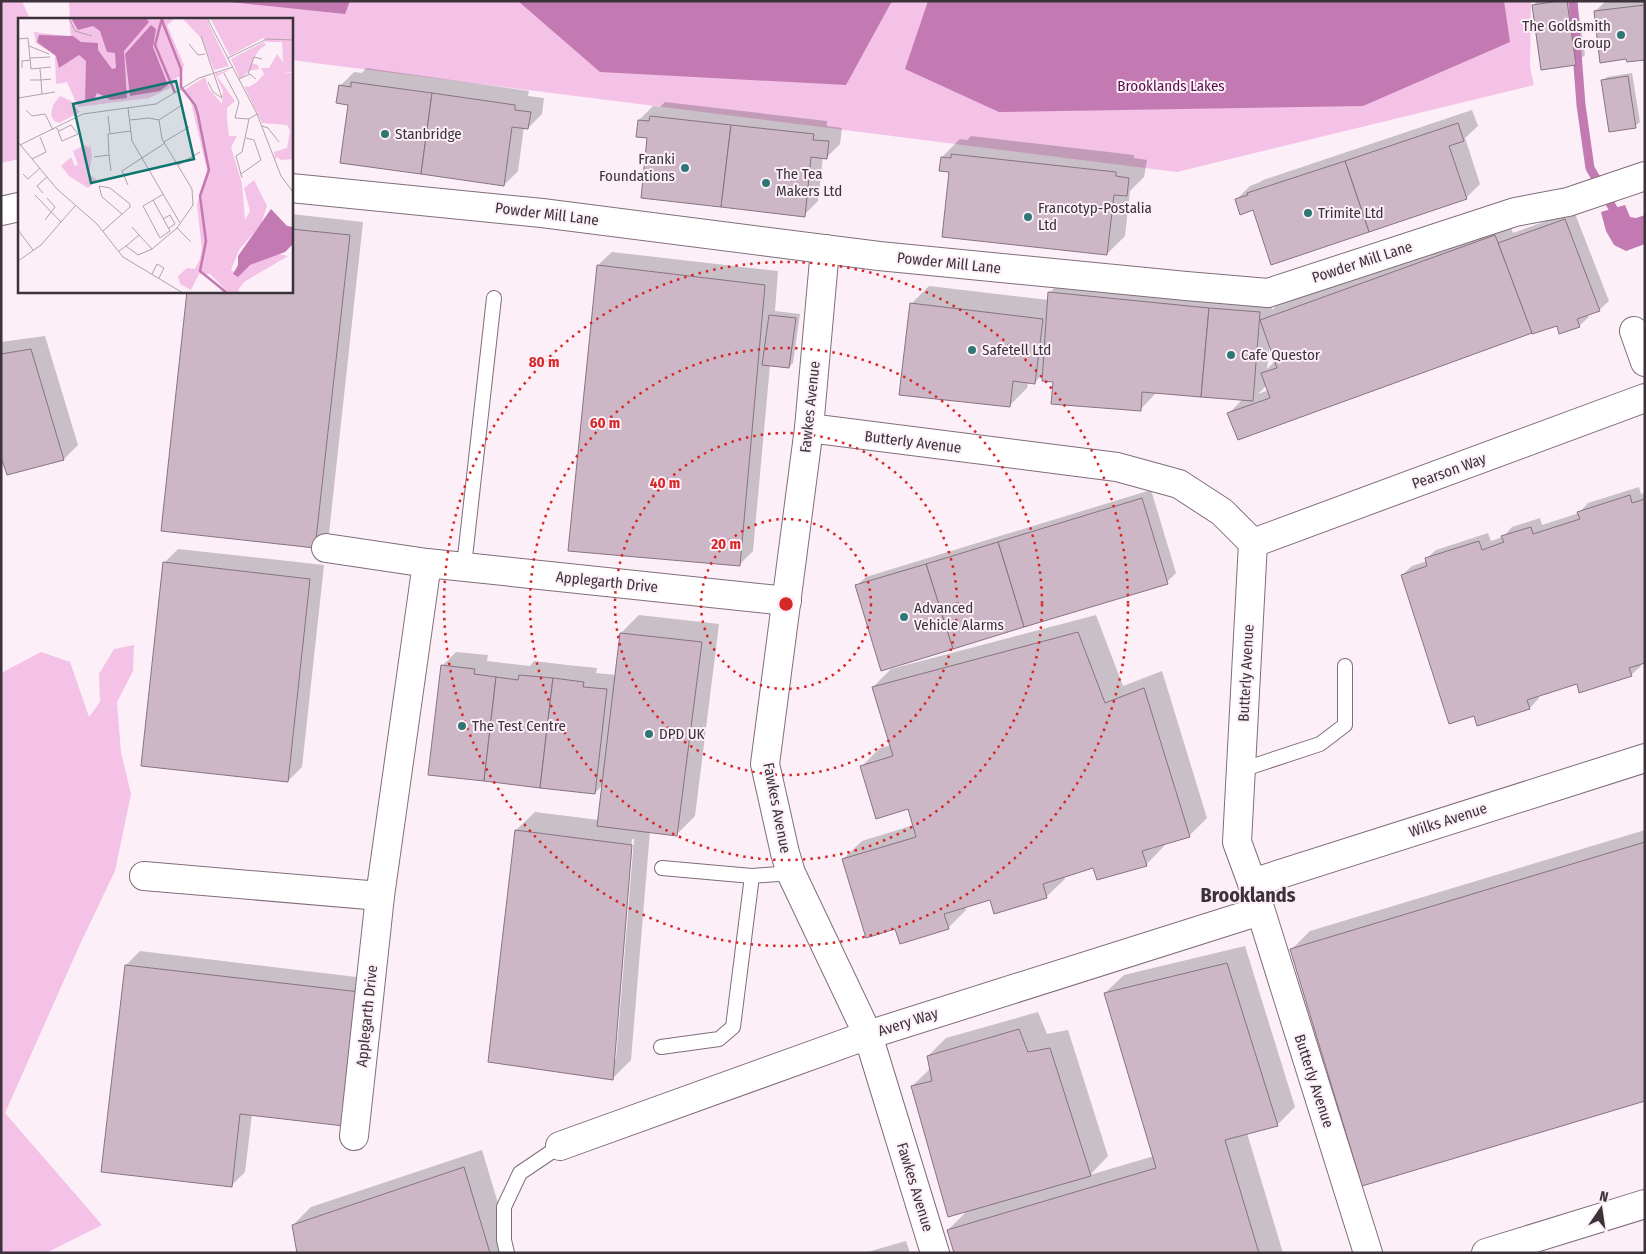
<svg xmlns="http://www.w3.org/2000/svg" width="1646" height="1254" viewBox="0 0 1646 1254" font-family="'Fira Sans Condensed',sans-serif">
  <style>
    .green { fill: #f3c2e6 }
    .water { fill: #c37ab2 }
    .shadow { fill: #0003; fill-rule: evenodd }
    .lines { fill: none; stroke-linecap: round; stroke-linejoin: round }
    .stream { stroke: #c37ab2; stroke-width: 9 }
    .building { fill: #cdb7c6; stroke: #877381 }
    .service-casing { stroke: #816d7b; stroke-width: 16 }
    .minor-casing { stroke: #816d7b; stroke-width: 30 }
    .service { stroke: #fff; stroke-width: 14 }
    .minor { stroke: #fff; stroke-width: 28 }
    .ring { fill: none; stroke: #d62828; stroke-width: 2.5; stroke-dasharray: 2.5 5 }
    .poi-dot { fill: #2e7774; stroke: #fceff8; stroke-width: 2 }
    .labels { text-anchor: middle; stroke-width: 4; stroke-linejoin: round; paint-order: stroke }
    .poi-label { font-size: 15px; fill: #3b3339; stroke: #fceff8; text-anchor: start }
    .park-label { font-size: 15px; fill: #531047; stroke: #fceff8 }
    .street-label { font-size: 15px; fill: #3b3339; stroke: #fceff8 }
    .district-label { font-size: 20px; font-weight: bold; fill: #3b3339; stroke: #fceff8 }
    .inset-river { fill: none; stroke: #c37ab2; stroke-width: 2.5 }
    .inset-road { fill: none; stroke: #afa4ac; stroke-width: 1 }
    .view { fill: #0f766e; fill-opacity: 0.15; stroke: #0f766e; stroke-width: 2.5 }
    .inset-edge { fill: none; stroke: #3b3339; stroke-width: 2.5 }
    .centre { fill: #d62828; stroke: #fceff8; stroke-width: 2.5 }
    .ring-label { font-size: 15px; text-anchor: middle; font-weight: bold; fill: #d62828; stroke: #fceff8; stroke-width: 4; stroke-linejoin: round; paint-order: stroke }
  </style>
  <rect width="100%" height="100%" fill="#fceff8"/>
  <g class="green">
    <path d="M1,1H22L30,19H19V159L1,163Z"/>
    <path d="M69,1H1531L1530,67L1534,85L1177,172L291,60V19H70Z"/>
    <path d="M134,645L133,671L117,702L121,752L131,794L115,871L81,942L5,1113L102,1225L46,1253H1V673L41,652L70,662L89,717L100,702L99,674L114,649Z"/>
  </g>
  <g class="water">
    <path d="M221,1H350L345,14Z"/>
    <path d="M518,1H892L846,85L600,72Z"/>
    <path d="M928,1H1504L1510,42L1363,106L999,112L905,69Z"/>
    <path d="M1625,205L1630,217L1636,218L1645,215V244L1626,251L1614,245L1606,231L1601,212Z"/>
  </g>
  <g class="shadow">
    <path d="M1537,1H1577L1585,55L1575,64L1533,6Z"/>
    <path d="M1612,1H1645V59L1595,11L1605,2Z"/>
    <path d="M366,68L529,91L528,96L544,98L542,114L528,128L524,127L518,171L504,185L350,104L340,86L354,72L362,73Z"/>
    <path d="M1632,73L1640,122L1635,126L1602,81L1607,77Z"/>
    <path d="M665,102L827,121V126L842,128L840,144L826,158L823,157L818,201L804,215L649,137L639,120L653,106L660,107Z"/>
    <path d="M1472,110L1478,126L1465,138L1480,184L1466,198L1254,209L1236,200L1250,186L1260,182L1263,180Z"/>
    <path d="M971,136L1134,155V158L1147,160L1144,177L1130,191L1125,236L1107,254L951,171L942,157L960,139L967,140Z"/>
    <path d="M1574,211L1609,301L1599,310L1587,314L1589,317L1579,326L1557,324L1229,413L1243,399L1157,392L1140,410L1054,381L1044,373L1035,382H1028L1027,388L1009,406L911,304L929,286L1049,300V293L1068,275L1273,299L1272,310L1276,306L1509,222L1513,233ZM1270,342L1276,360L1267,369ZM1267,385L1269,390L1258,394Z"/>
    <path d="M291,214L363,222L329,533L315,546L291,291Z"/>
    <path d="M612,252L778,271L775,311L800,314L793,363L789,367L770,365L753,551L739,565L598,265Z"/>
    <path d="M45,336L78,445L64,459L1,453V342Z"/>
    <path d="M1639,487L1641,494L1645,493V661L1640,663L1641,666L1631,675L1577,682L1538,695L1539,698L1530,708L1475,714L1402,575L1412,566L1427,561L1426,559L1436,550L1488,533L1491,541L1503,537L1512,527L1540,518L1542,525L1579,513L1588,503Z"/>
    <path d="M1151,490L1176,573L1167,582L856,586L866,577Z"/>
    <path d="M178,549L324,565L302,767L288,781L164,563Z"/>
    <path d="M639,615L719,624L695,816L677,834L650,831L631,1060L613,1078L516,830L535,812L599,820L603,785L595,793L442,666L456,652L488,655L487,661L530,666L534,661L567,665L597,668L596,673L616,675L621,633ZM632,839H634L616,1059H613Z"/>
    <path d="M1096,615L1123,686L1162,671L1207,818L1189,836L1164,844V846L1146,865L1094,867L1064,876L1065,879L1046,897L991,899L965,907L966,910L948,928H896L843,859L862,841L914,825L908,808L862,766L880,748L891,745L873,687L891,669Z"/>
    <path d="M1645,830V1100L1292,949L1310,931Z"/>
    <path d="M1245,946L1295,1107L1277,1125L1247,1133L1283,1253H955L948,1230L968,1210L912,1086L931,1068L928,1056L946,1038L1038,1012L1047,1034L1068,1030L1108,1156L1090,1175L1154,1156L1105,993L1124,975Z"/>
    <path d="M140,951L373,979L252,1114L245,1172L231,1186L102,1171L126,965Z"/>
    <path d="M482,1150L513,1253H298L293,1225L311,1207Z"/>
    <path d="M906,1241L910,1253H864Z"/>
  </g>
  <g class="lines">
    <path class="stream" d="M1573,1L1581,105L1590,168L1619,219"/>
  </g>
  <g class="building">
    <path d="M1559,1H1567L1576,65L1541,70L1532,5Z"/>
    <path d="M1645,5V60L1627,62L1626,59L1600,63L1594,11Z"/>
    <path d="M1628,76L1636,128L1609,132L1601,80Z"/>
    <path d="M351,82L432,93L421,174L340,163L348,105L336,103L339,85L351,87Z"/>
    <path d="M432,93L515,105V110L531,112L528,129L512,127L504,186L421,174Z"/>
    <path d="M650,116L731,125L721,207L641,198L647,138L636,137L638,120L649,121Z"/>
    <path d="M1458,123L1464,141L1449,146L1467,199L1369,232L1345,161Z"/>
    <path d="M731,125L814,134L813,140L829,141L827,159L811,157L805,217L721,207Z"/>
    <path d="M951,154L1116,172V176L1129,178L1127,196L1114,195L1107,255L942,237L949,172L939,171L941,157L951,158Z"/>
    <path d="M1345,161L1369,232L1271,265L1253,210L1240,215L1235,199L1248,195L1247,193Z"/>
    <path d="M1565,219L1600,311L1577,319L1580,327L1559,334L1557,326L1532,334L1498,243Z"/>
    <path d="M291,229L350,235L315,548L161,531L187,291H291Z"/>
    <path d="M1495,235L1532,333L1238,440L1227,413L1270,398L1261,373L1277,368L1260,320Z"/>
    <path d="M597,265L765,285L740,566L568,551Z"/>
    <path d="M1048,292L1209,308L1201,397L1142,392L1141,411L1051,404L1053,382L1042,381Z"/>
    <path d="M910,303L1043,319L1035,384L1013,381L1010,407L899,395Z"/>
    <path d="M1209,308L1260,312L1253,401L1201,397Z"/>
    <path d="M769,315L796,318L789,368L762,365Z"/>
    <path d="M31,349L64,460L7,475L1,457V354Z"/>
    <path d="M1630,495L1632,503L1645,499V663L1629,668L1632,676L1579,693L1577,684L1527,700L1530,709L1477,726L1474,716L1449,724L1401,575L1427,566L1425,558L1479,541L1482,550L1504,542L1501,536L1531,527L1533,534L1580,519L1577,512Z"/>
    <path d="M1142,498L1168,584L1024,627L998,542Z"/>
    <path d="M998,542L1024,627L953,649L926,564Z"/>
    <path d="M163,562L310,579L288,782L141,766Z"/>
    <path d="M926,564L953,649L881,671L855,585Z"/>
    <path d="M1078,632L1105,703L1144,688L1190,837L1142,851L1147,866L1097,880L1093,868L1043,884L1047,898L994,914L990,900L944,914L949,929L900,944L895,929L866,938L842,859L916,837L908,809L876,819L860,766L893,756L872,687Z"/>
    <path d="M620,633L702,642L677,836L597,826Z"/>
    <path d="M441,665L475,669L474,674L496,677L484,781L428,775Z"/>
    <path d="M519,675L553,678L540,788L484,781L496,677L518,680Z"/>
    <path d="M553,678L584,682L583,687L607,689L595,794L540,788Z"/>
    <path d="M515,830L632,845L613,1080L488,1062Z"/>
    <path d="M1645,842V1101L1362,1186L1290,949Z"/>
    <path d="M1227,963L1278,1126L1225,1140L1259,1253H954L947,1230L1156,1168L1104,993Z"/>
    <path d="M125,965L360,992L344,1126L240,1114L232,1187L101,1172Z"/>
    <path d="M1019,1029L1028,1052L1050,1048L1091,1176L948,1217L911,1086L932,1081L927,1056Z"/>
    <path d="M464,1167L490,1253H297L292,1225Z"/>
  </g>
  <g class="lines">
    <g class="service-casing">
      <g id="service">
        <path d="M464,566L494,298"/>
        <path d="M1241,770L1320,744L1345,725V666"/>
        <path d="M662,868L752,876L791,873"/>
        <path d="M661,1047L719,1039L733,1027L752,876"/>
        <path d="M507,1253L504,1240V1207L520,1173L560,1146"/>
      </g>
    </g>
    <g class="minor-casing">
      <g id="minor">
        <path d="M291,188L542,213L879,256L1186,286L1268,293L1515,212L1568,202L1645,176"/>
        <path d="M1,211L19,207"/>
        <path d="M825,249L809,428L765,764L785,853L791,873L868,1035L935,1253"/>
        <path d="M1634,331L1645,362"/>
        <path d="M809,428L1117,467L1179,484L1222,512L1253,543L1237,842L1252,883L1368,1253"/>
        <path d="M1253,543L1645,398"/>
        <path d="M326,548L427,563"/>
        <path d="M144,876L380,896L427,563L787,601"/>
        <path d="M1252,883L1645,758"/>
        <path d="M354,1136L380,896"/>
        <path d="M560,1146L868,1035L1260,911"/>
        <path d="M1486,1253L1645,1204"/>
      </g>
    </g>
    <use href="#service" class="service"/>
    <use href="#minor" class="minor"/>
  </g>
  <g class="ring">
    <circle cx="786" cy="604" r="85"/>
    <circle cx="786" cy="604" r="171"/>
    <circle cx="786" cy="604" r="256"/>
    <circle cx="786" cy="604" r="342"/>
  </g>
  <g class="poi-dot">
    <circle cx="1621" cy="35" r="5"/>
    <circle cx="385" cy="134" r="5"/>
    <circle cx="685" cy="168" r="5"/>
    <circle cx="766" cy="183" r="5"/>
    <circle cx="1308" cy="213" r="5"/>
    <circle cx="1028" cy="217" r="5"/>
    <circle cx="972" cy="350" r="5"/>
    <circle cx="1231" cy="355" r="5"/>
    <circle cx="904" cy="617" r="5"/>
    <circle cx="462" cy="726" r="5"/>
    <circle cx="649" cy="734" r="5"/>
  </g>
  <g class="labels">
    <g class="poi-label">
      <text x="1611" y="31" text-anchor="end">The Goldsmith<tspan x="1611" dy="17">Group</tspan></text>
      <text x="395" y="139">Stanbridge</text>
      <text x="675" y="164" text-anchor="end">Franki<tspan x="675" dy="17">Foundations</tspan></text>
      <text x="776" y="179">The Tea<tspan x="776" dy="17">Makers Ltd</tspan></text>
      <text x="1038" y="213">Francotyp-Postalia<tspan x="1038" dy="17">Ltd</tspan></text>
      <text x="1318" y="218">Trimite Ltd</text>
      <text x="982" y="355">Safetell Ltd</text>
      <text x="1241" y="360">Cafe Questor</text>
      <text x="914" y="613">Advanced<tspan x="914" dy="17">Vehicle Alarms</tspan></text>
      <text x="472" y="731">The Test Centre</text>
      <text x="659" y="739">DPD UK</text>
    </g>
    <g class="park-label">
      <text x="1171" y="91">Brooklands Lakes</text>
    </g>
    <g class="street-label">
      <text transform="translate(547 214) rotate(7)" y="5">Powder Mill Lane</text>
      <text transform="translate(1362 262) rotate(-18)" y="5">Powder Mill Lane</text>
      <text transform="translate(949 263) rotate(6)" y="5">Powder Mill Lane</text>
      <text transform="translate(810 407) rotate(-84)" y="5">Fawkes Avenue</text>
      <text transform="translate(913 442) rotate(7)" y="5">Butterly Avenue</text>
      <text transform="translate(1449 471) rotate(-20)" y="5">Pearson Way</text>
      <text transform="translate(607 582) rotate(6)" y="5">Applegarth Drive</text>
      <text transform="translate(1246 673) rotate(-87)" y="5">Butterly Avenue</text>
      <text transform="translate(777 808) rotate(79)" y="5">Fawkes Avenue</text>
      <text transform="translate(1448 820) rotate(-18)" y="5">Wilks Avenue</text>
      <text transform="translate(367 1016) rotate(-84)" y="5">Applegarth Drive</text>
      <text transform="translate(908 1022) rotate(-18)" y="5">Avery Way</text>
      <text transform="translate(1314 1081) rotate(72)" y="5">Butterly Avenue</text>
      <text transform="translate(915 1187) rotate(73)" y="5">Fawkes Avenue</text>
    </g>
    <g class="district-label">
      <text x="1248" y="902">Brooklands</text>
    </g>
  </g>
  <g transform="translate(18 18)">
    <rect width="275" height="275" fill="#fceff8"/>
    <path d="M51,0H158L149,7L166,47L162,58L151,64L152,70L131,80L60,89L49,64L38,66L37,37L18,25L16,14L53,19ZM164,0H188L211,48L196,52L184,21ZM192,0H275V54H265L275,55V141L263,142L259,139L257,142L256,134L269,130L272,112L269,107L244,105L226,68L231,69L239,64L246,56L243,50H251L259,36L265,44L264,24H248L245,20L212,38ZM246,24L248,27L241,32L233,45L240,47L241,51L231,53L222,61L213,41ZM214,51L199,58L217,83L209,90V101L211,118H219L213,129L224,166L227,202L232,193L226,170L236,162L249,188L243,206L221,232L213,252L220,256L232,244L256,235L270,238L226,264L220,272L223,275H211L192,256H181L173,272L162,266L160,258L169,250L177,251L182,241L184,231L179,187L189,152L173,84L166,72L187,59L191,71L204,86L205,73L197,56ZM42,78L53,83L62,94L41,105L36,103L33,97L35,87ZM72,125L74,139L71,156L79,162L70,170L51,158L43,148L53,139L57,148L60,147L55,133L67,127L71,130Z" fill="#f3c2e6"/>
    <path d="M53,0H128L131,4L106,33L109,80L93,82L79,75L76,82L67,84L68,43L61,37L41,50L38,38L19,24L21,17L55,18L63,24L80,25V32L94,51L98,50L97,35L89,34L82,13L75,8L60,12ZM133,7L138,11L135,29L150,67L142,73L112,78L107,36ZM253,191L269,208L275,209V226L267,234L232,247L220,259L215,256L220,247V238Z" fill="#c37ab2"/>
    <path class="inset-river" d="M143,0L163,51V69L177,87L180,97L191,152L182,178L188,223L182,253L209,275M146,3L143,4L137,27L157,75"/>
    <path class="inset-road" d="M51,0L57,13L74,18M189,0L239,96L263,158L275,174M183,18L204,80L195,74L190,64M0,21L10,20L13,51L33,49M171,26L180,37L187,36M11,28L31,36M12,40L32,39M210,40L249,21L275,22M4,50V43L12,42M22,51L23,62L33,61M206,55L221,84L217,100L231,101M230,56L236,39L244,41M221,61L232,56L238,61M12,62H23L24,76M0,80L37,74M110,90L114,123L162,205M8,92L14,98L27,96L35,112M90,98L92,115M141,102L164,87L162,84M244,108L250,110L261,124M38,110L41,113L53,107L60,116L44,123L40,113M0,124L39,171L79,206L105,239L165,275M146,124L171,109M2,127L65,96L138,86L181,60L215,49M91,137L93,153M76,139L91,137L90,116L113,113M14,141L28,134L22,119M160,147L182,134M5,156L10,161L22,150M223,156L243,142L236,122L228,120M224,160L218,138L224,134L231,101L239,96M110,167L104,153L147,125M25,175L19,168L29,159M17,177L43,204M135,182L152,213L142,220L125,188L142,178L146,176M145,201L152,197L157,206L151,210M27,202L37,189L29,180M159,210L173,224M0,212L15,232M85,213L112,189V186L92,170L81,168L84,179L104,196M121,217L134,231M108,228L121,217L114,209M101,233L108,228L120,237L134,231L159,210L175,187L174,171L144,121L141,102L131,100L112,102M0,243L23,227L57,188M134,256L139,246L146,250L141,260"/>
    <path class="view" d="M158,63L176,141L73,165L55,86Z"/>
    <rect width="275" height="275" class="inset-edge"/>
  </g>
  <circle cx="786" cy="604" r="8" class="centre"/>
  <g class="ring-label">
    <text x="544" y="367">80 m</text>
    <text x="605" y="428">60 m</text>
    <text x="665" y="488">40 m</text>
    <text x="726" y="549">20 m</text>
  </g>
  <rect width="1646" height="1254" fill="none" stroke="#3b3339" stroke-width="5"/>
  <g transform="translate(1601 1209) rotate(13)" stroke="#fceff8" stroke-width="4" paint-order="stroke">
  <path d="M0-4L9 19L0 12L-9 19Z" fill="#3b3339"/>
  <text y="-8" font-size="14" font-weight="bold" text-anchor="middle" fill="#3b3339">N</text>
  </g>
</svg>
